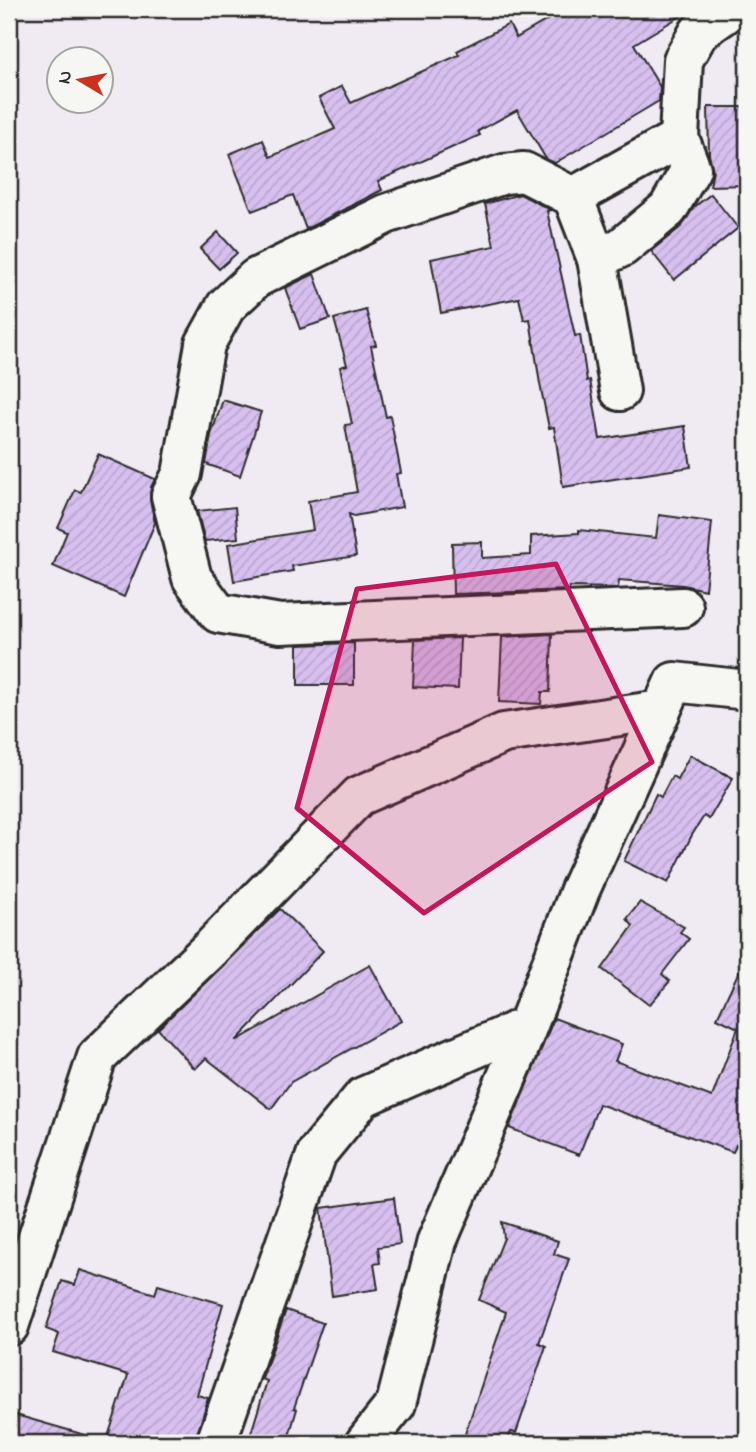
<svg xmlns="http://www.w3.org/2000/svg" width="756" height="1452" viewBox="0 0 756 1452" font-family="'Indie Flower',sans-serif">
  <style>
    .building { fill: url(#building-hatch); stroke: #2b2b2b; stroke-width: 2 }
    .lines { fill: none; stroke-linecap: round; stroke-linejoin: round }
    .minor-casing { stroke: #2b2b2b; stroke-width: 44 }
    .minor { stroke: #f6f6f2; stroke-width: 38 }
    .marked { fill: #c2185b; fill-opacity: 0.2; stroke: #c2185b; stroke-width: 5; stroke-linejoin: round }
  </style>
  <defs>
    <pattern id="building-hatch" width="6" height="6" patternUnits="userSpaceOnUse" patternTransform="scale(1.75)"><rect width="6" height="6" fill="#d7c0f0"/><path d="M-1 1l2-2M0 6l6-6M5 7l2-2" fill="none" stroke="#b9a5ce"/></pattern>
  </defs>
  <rect width="100%" height="100%" fill="#f0ebf2"/>
  <filter id="ink" filterUnits="userSpaceOnUse"><feTurbulence type="fractalNoise" baseFrequency=".0143" numOctaves="2"/><feDisplacementMap in="SourceGraphic" scale="14" xChannelSelector="R" yChannelSelector="G"/><feConvolveMatrix kernelMatrix="1 2 1 2 8 2 1 2 1" color-interpolation-filters="sRGB"/></filter>
  <g filter="url(#ink)">
    <g class="building">
      <path d="M566,9H692L634,44L660,87L659,101L555,163L546,159L517,110L478,131L480,135L378,181L382,190L306,229L293,195L252,211L229,154L263,140L270,157L335,129L319,98L342,86L351,103L459,55L457,51L509,24L516,38Z"/>
      <path d="M708,107H747V185L710,186L713,170L709,155Z"/>
      <path d="M520,194L551,210L547,211L575,336L580,335L587,381L590,380L600,439L685,426L691,467L563,487L554,427L549,428L540,384L530,319L524,320L519,298L441,313L431,259L494,246L485,204Z"/>
      <path d="M711,194L738,228L674,280L651,251L682,226L694,207Z"/>
      <path d="M218,232L237,253L219,269L200,249Z"/>
      <path d="M314,274L330,319L300,329L285,288Z"/>
      <path d="M366,310L376,345L371,346L386,417L390,416L401,473L396,474L402,507L354,516L349,514L356,556L292,566L293,571L234,581L228,544L313,530L308,501L357,492L345,425L352,424L340,367L347,365L334,319Z"/>
      <path d="M223,400L261,412L240,476L206,464L211,435Z"/>
      <path d="M98,454L155,479L151,487L150,500L155,523L124,597L53,566L67,532L58,528L75,490L81,492Z"/>
      <path d="M235,507L238,538L205,541L197,511Z"/>
      <path d="M659,515L712,522L705,590L683,585L619,580L618,588L569,587V590L453,594L452,543L482,542V558L531,555V536L579,533V530L656,538Z"/>
      <path d="M552,634L550,692H542L541,704L499,702L502,637Z"/>
      <path d="M460,638L458,689L413,687L415,640Z"/>
      <path d="M354,643V685H298V645Z"/>
      <path d="M690,755L733,778L709,819L704,816L692,835L668,883L624,861L656,794L661,797L672,776L677,779Z"/>
      <path d="M640,902L684,927L680,932L689,939L662,974L670,981L649,1005L602,969L633,926L627,919Z"/>
      <path d="M280,909L323,951L236,1041L370,965L401,1021L291,1082L271,1109L206,1058L195,1069L158,1029Z"/>
      <path d="M747,954V1149L736,1145L733,1152L599,1104L579,1155L509,1128L554,1018L622,1044L615,1061L712,1097L738,1028L717,1018Z"/>
      <path d="M394,1198L400,1244L378,1247L380,1263L374,1264L378,1289L332,1296L321,1208Z"/>
      <path d="M502,1222L558,1241L554,1254L569,1259L539,1343L546,1346L516,1433L511,1432L507,1443H462L506,1312L479,1300L504,1238Z"/>
      <path d="M80,1270L155,1294L158,1285L223,1304L197,1395L208,1398L195,1443L157,1432L153,1443H106L128,1375L53,1352L59,1334L46,1329L62,1281L75,1285Z"/>
      <path d="M286,1310L323,1323L294,1408L297,1409L287,1443H248L267,1381L262,1379Z"/>
      <path d="M16,1415L92,1437L91,1443H9Z"/>
    </g>
    <g class="lines">
      <g class="minor-casing">
        <g id="minor">
          <path d="M573,197L679,138"/>
          <path d="M597,259L622,247L668,209L691,169L679,138L683,60L699,32L732,9"/>
          <path d="M620,391L597,259L573,197L524,172L504,174L386,214L256,278L226,306L205,344L182,474L171,496L192,578L218,613L280,624L683,607"/>
          <path d="M9,1326L97,1057L210,949L359,796L504,733L661,710"/>
          <path d="M216,1443L317,1153L363,1097L527,1026"/>
          <path d="M365,1443L396,1404L437,1241L516,1056L580,890L674,682L747,690"/>
        </g>
      </g>
      <use href="#minor" class="minor"/>
    </g>
  </g>
  <path class="marked" d="M556,564L652,762L424,913L297,808L357,589Z"/>
  <rect width="756" height="1452" fill="none" stroke="#f6f6f2" stroke-width="35"/>
  <rect x="18" y="18" width="721" height="1417" fill="none" stroke="#2b2b2b" stroke-width="2.5" filter="url(#ink)"/>
  <g transform="translate(80 80) rotate(280)"><circle r="33" fill="#f6f6f2" stroke="#a5a5a2" stroke-width="2"/>
  <path d="M0-5L12 26L0 18L-12 26Z" fill="#c8321e"/>
  <text y="-10" font-size="19" font-weight="bold" text-anchor="middle" fill="#2b2b2b">N</text>
  </g>
</svg>
